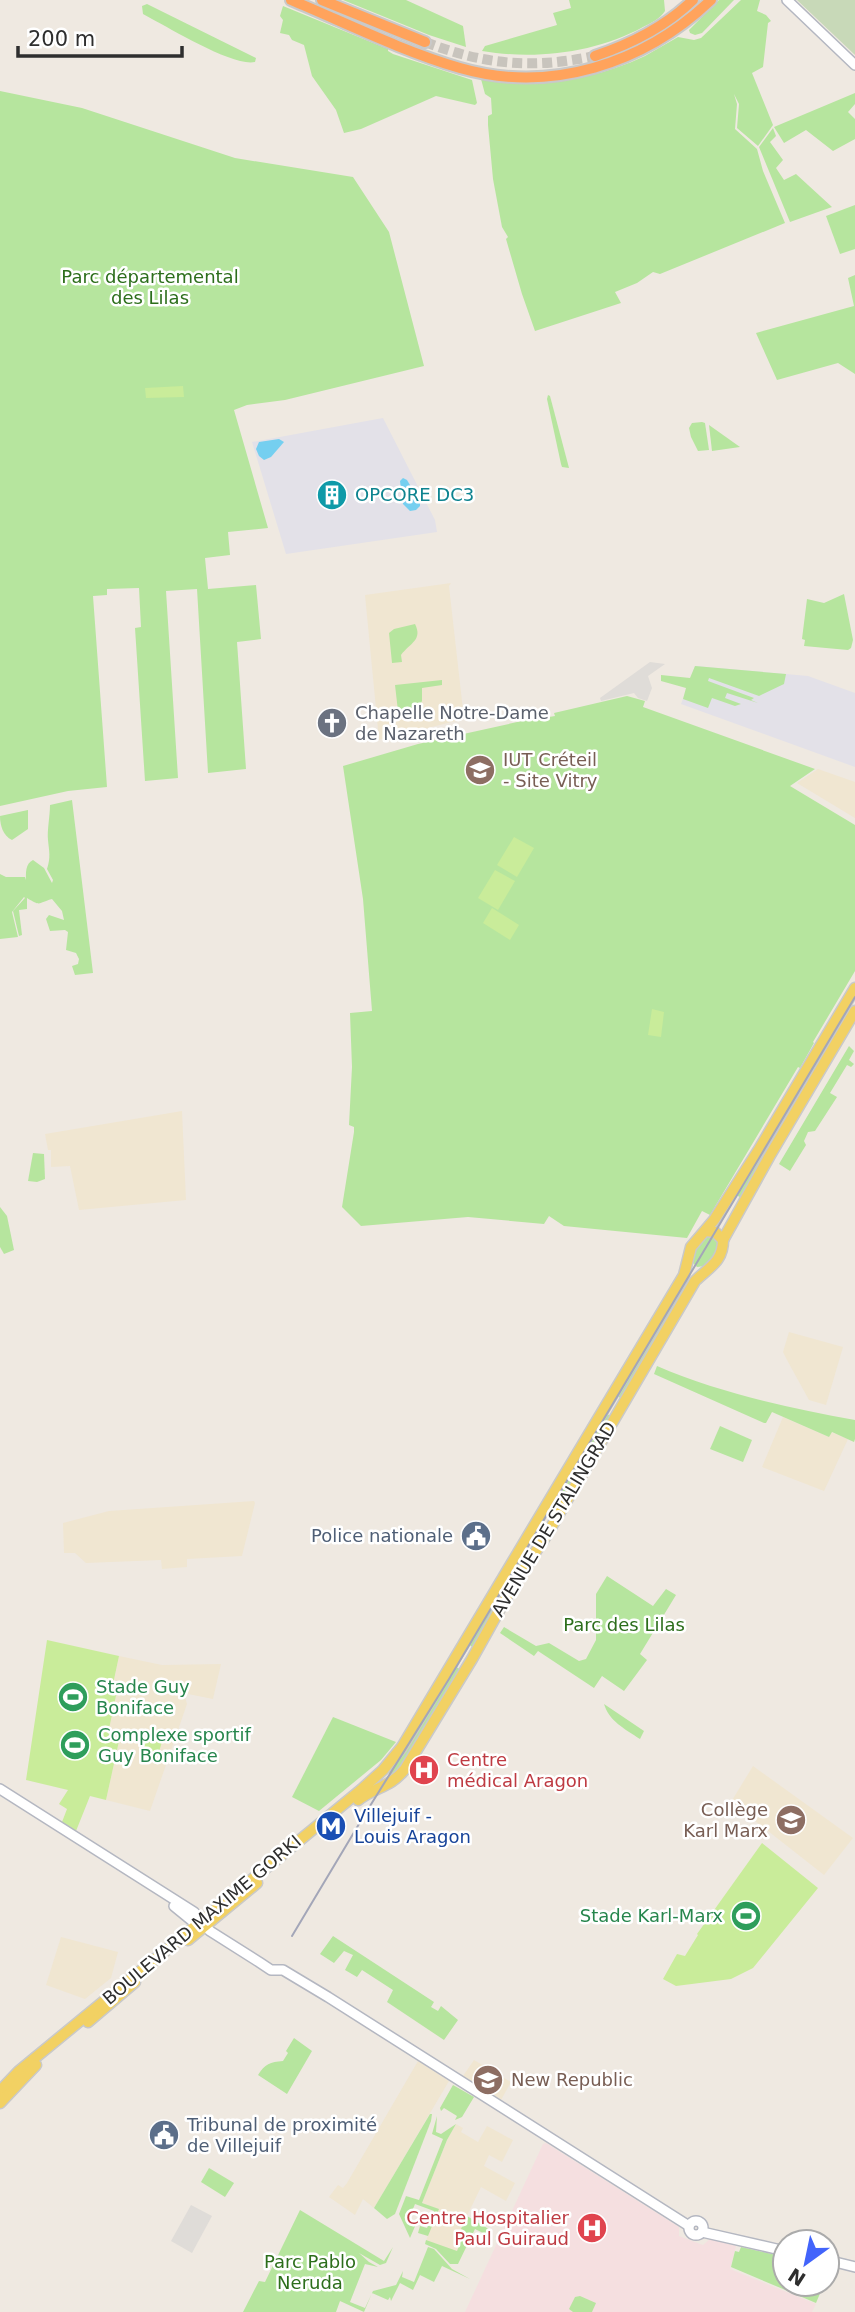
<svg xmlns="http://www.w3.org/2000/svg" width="855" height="2312" viewBox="0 0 855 2312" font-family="'DejaVu Sans',sans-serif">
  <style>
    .industrial { fill: #e3e1e8 }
    .education { fill: #f0e6d1 }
    .medical { fill: #f5dfe0 }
    .green { fill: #b6e59e }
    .cemetery { fill: #c8d9b8 }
    .pitch { fill: #c9ec9a }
    .plaza { fill: #dfdcd8 }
    .water { fill: #75cff0 }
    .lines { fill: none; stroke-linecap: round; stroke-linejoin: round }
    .highway-tunnel { stroke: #c8c4bd; stroke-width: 10; stroke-dasharray: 10 5; stroke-linecap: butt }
    .secondary-casing { stroke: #b4b7c1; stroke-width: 12 }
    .primary-casing { stroke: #c9c9c9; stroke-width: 13 }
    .highway-casing { stroke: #c9c9c9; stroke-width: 14 }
    .secondary { stroke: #fff; stroke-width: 9 }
    .primary { stroke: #f2d163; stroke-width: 10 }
    .highway { stroke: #ffa35c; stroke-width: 10 }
    .tram { stroke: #a3a6b8; stroke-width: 2 }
    .labels { text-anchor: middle; stroke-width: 5; stroke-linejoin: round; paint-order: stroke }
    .park-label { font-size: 18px; fill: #2c6e1b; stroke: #fff }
    .culture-label { font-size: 18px; fill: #0d838f; stroke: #fff; text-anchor: start }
    .worship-label { font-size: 18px; fill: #5b616d; stroke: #fff; text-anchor: start }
    .education-label { font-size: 18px; fill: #785e54; stroke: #fff; text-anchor: start }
    .street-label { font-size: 18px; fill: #2e2e2e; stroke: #fff }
    .service-label { font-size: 18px; fill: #4e5e75; stroke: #fff; text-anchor: end }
    .leisure-label { font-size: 18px; fill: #27864d; stroke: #fff; text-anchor: start }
    .health-label { font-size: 18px; fill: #be3a42; stroke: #fff; text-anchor: start }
    .transit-label { font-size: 18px; fill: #164399; stroke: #fff; text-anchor: start }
  </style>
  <rect width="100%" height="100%" fill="#efe9e1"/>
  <g class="industrial">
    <path d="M383,418L435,520L437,532L286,554L252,442Z"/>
    <path d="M695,666L808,676L855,693V767L681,704Z"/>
  </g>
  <g class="education">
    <path d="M451,583L449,586L464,719L379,740L365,595Z"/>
    <path d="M818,769L855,782V818L797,783Z"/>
    <path d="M182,1111L186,1200L79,1210L70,1166L51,1167V1150H48L45,1134Z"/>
    <path d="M789,1332L843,1347L826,1405L809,1400L787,1360L783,1352Z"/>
    <path d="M783,1417L829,1437L831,1432L848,1439L824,1491L762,1467Z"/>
    <path d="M254,1501L255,1503L242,1556L187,1559V1567L162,1569L161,1560L86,1563L75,1553H64L63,1523L109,1511Z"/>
    <path d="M119,1656L162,1665L221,1664L213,1699L188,1694L185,1697L187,1704L150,1811L106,1800L121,1733L109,1729L117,1691L112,1690Z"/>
    <path d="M753,1766L853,1838L824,1875L731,1802Z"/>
    <path d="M61,1937L118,1952L111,1978L85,1999L46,1985Z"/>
    <path d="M474,2060L511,2082L501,2100L463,2076Z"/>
    <path d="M418,2061L449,2081L374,2208L363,2199L355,2215L329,2197L338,2185L343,2188L347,2183Z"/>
    <path d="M456,2124L463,2128L461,2132L478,2142L487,2126L513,2140L502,2162L489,2155L484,2166L515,2183L506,2201L481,2187L464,2222L471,2226L457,2256L426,2241L438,2209L422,2203L447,2140Z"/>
  </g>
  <path class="medical" d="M546,2143L679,2227V2236L703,2245L710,2239L736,2246L730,2269L816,2304L812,2312H465L543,2144Z"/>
  <g class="green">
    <path d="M343,0H406L463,26L466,47L429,35Z"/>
    <path d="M569,0H664L665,11C660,19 651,23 643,27C596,53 535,60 482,51L485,46L557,25L553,13L571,8Z"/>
    <path d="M719,0H734L702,33L695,35L690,33L689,30Z"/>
    <path d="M741,0H760L757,11L766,15L771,21L768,23L763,67L752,73L773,125L758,146L737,128L739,104L734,94L737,104L735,129L757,149L763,171L785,223L660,274L653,272L637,283L615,292L621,303L535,331L522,294L506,239L508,237L502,227L493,179L488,125V116L492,114L491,98L485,94L481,79C537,89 594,80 645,56C656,50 667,43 678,37L694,40L701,38Z"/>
    <path d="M147,4L256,58L255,62C234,67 173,30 152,19L143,14L142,6Z"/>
    <path d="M283,6L388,49V51L393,54L472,80L477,103L475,105L436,96L361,129L344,133L336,110L312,76L304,45L292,40L289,35L280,33L283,20L280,16Z"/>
    <path d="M0,91L82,108L235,158L353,177L389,232L424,366L285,400L247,405L234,410L268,528L228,532L230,555L205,558L208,589L256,585L261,639L237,642L246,769L208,773L197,589L166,591L178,778L145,781L135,628L141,627L139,588L107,589V595L93,596L107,787L68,791L0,806Z"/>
    <path d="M855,93V104L848,112L855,119V139L833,151L806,130L784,143L774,127Z"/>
    <path d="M773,128L776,136L770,142L783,160L776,168L784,180L796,174L832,207L790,222L759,147Z"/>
    <path d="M855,205V249L840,254L826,216Z"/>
    <path d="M855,275V374L838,363L777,380L756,333L854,306L848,278Z"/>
    <path d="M548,395L550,396L569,468L562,467L561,464L547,399Z"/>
    <path d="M702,422L705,423L709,450L698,451L691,437L689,428L692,423Z"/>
    <path d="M709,425L740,447L712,451Z"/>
    <path d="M844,594L853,640L851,648L848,650L804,646L805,640L802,639L807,599L824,603Z"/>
    <path d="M415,624C423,640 410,643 401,655L402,662L392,663L389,633L394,629Z"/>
    <path d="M695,666L786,674L784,684L759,696L709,678L708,681L754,698L751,700L758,703L727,693L725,698L741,704L735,706L712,698L708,708L683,699L686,688L661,681V675L690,678Z"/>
    <path d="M442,680V685L422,688V701L419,707L398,711L395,685Z"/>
    <path d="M627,696L645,701L643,707L815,769L790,786L855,825V971L813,1042L814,1043L800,1068L798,1067L710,1215L702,1211L687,1238L564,1226L549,1216L544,1224L468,1217L361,1226L342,1207L354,1132V1127L349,1125L352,1067L350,1013L372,1011L363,899L343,766L418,744L549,715V717L555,716L554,713Z"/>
    <path d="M72,800L93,973L75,975L72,966L78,964L79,959L76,953L66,950L68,932L65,930L50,931L46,919L49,915L64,920L62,911L52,899C37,903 42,907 27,898V909L19,910L22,935L19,936L13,911L25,898L24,897L12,912L18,937L0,939V874L6,877H25L26,880C26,873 25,864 33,860L44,868L52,883L53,880L47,869C51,857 49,851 48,840C47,830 50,816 50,805Z"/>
    <path d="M28,810V829L12,840C3,836 0,825 0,816Z"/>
    <path d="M849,1046L854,1051L849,1060L854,1064L851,1067L847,1065L830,1093L837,1097L815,1131L808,1132L804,1141L806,1145L790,1171L779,1164Z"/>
    <path d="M817,1057L823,1061L743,1199L733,1193Z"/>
    <path d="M33,1153L44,1154L45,1179L37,1182L28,1181Z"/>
    <path d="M0,1207L7,1216L14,1250L4,1254L0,1247Z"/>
    <path d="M708,1235L717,1237C721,1251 711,1267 697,1267L693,1263C692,1252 698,1241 708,1235Z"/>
    <path d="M685,1278L691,1282L623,1400L616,1395Z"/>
    <path d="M657,1366C720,1393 788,1408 855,1420V1439L854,1442L832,1432L829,1437L772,1412L766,1423H764L654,1374Z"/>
    <path d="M605,1413L611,1416L559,1506L551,1502Z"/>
    <path d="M720,1426L752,1440L743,1462L710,1449Z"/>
    <path d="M518,1555L528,1561L474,1648L468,1644Z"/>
    <path d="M607,1576L653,1606L666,1589L676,1595L640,1654L647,1660L624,1691L602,1676L594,1688L538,1651L534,1656L500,1633L504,1627L536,1646L549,1643L579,1661L586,1659L596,1640V1594Z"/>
    <path d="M455,1666L461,1670L398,1775L390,1779L389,1771L405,1749Z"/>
    <path d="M604,1704L644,1731L640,1739C625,1729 609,1721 604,1704Z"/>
    <path d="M333,1717L396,1742L381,1760L319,1811L292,1797Z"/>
    <path d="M333,1936L434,2002L431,2007L438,2011L441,2006L458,2020L444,2040L387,2002L393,1990L362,1970L357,1977L345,1970L353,1955L344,1951L334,1963L320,1954Z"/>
    <path d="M294,2038L312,2051L287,2094L258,2075C265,2064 270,2062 283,2061L288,2053L286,2051Z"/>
    <path d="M453,2085L474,2097L462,2117L455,2120L457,2116L444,2108L441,2111L440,2108Z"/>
    <path d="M430,2114H432L431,2121L395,2214L387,2219L374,2208Z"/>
    <path d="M437,2116L436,2132L441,2134L456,2124L447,2140L422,2203L439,2209L428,2236L418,2233L420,2226L427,2228L434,2211L415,2204L408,2221L416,2224L410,2238L399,2214L406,2196L419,2200L443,2139L432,2134Z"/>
    <path d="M209,2168L234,2183L225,2197L201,2182Z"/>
    <path d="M300,2210L384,2261L393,2247L386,2263L380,2265L359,2253L369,2262L378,2267L365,2264L350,2302L365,2308L373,2291L396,2285L403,2271L402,2277L414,2282L428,2247L434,2249L452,2269L470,2279L442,2266L434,2282L420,2275L413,2290L400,2283L391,2301L390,2297L388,2300L372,2293L364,2312L340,2301L336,2312H243L259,2281L265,2282Z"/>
    <path d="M467,2216L492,2231L489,2238L486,2236L488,2233L485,2234L475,2229L458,2264H450L436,2249L425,2244L426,2240L457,2251L465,2232L461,2229Z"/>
    <path d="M741,2247L785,2257V2284H824L816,2303L731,2267L735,2251L739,2252Z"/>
    <path d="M580,2296L596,2303L592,2312H573L569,2309L575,2297Z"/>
  </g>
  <path class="cemetery" d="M797,0H855V55Z"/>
  <g class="pitch">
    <path d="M183,386L184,397L146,398L145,388Z"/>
    <path d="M514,837L534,848L517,877L497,865Z"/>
    <path d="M495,870L515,881L498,910L478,898Z"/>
    <path d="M492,908L519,925L510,940L483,923Z"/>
    <path d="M652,1009L664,1012L661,1037L648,1035Z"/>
    <path d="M47,1640L119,1656L112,1689L117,1691L109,1729L121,1732L106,1800L90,1796L76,1831L62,1822L67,1809L59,1804L68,1790L26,1780Z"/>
    <path d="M148,1731L164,1735L156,1762L140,1758Z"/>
    <path d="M762,1843L818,1888L753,1968L731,1979L676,1986L663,1979L677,1954L685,1956L698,1935L697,1934Z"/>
  </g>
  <g class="plaza">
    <path d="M650,662L665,664L648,676L652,688L647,701L638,698L634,693L601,701L600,698Z"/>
    <path d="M191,2205L212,2216L192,2253L171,2241Z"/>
  </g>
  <g class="water">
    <path d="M279,439L284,442L271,457L264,460L259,456L256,449L259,442Z"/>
    <path d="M403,478L407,480L420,502V506L416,510L410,511L403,504L400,481Z"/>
  </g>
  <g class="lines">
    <path class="highway-tunnel" d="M425,42C484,65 533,69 595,56"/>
    <g class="secondary-casing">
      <g id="secondary">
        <path d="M787,0L855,65"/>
        <path d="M0,1789L194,1912L210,1931L259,1962L271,1970H283L328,1997L689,2226"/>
        <path d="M174,1906L196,1924L202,1925"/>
        <circle cx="696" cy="2228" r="7"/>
        <path d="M702,2232L785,2251"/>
        <path d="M827,2260L855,2267"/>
      </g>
    </g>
    <g class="primary-casing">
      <g id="primary">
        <path d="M723,1240L769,1157L855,1011"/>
        <path d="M358,1800C375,1787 391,1787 405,1769L472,1659L511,1589L546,1536L695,1281C709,1267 723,1262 723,1240L715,1232L706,1231"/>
        <path d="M188,1940L257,1883"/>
        <path d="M88,2022L135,1982"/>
        <path d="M0,2091L19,2071L362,1789L383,1770L402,1747L684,1275L691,1247L714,1220L758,1151L855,988"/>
        <path d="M0,2103L36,2065"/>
      </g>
    </g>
    <g class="highway-casing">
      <g id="highway">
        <path d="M291,0C346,23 402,51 460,68C550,94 644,64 711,0"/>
        <path d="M322,0L425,42"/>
        <path d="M595,56C631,44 665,27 693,0"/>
      </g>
    </g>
    <use href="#secondary" class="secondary"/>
    <use href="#primary" class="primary"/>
    <use href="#highway" class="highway"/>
    <path class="tram" d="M292,1936L365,1814L449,1679L855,997"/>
  </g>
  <defs>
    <g id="building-disc" transform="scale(1.575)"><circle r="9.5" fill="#0f9aa8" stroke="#fff"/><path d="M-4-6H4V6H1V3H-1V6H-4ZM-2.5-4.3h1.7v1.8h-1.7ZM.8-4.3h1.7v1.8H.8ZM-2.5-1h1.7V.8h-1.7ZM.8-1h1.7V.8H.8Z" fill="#fff"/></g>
    <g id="church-disc" transform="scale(1.575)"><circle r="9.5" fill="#6b7280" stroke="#fff"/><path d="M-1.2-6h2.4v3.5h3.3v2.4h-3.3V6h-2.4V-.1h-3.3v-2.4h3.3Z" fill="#fff"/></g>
    <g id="university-disc" transform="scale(1.575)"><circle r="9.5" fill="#8d6e63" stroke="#fff"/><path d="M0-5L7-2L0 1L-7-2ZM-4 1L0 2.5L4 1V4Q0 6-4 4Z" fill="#fff"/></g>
    <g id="civic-disc" transform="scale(1.575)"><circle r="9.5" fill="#5c6f8a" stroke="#fff"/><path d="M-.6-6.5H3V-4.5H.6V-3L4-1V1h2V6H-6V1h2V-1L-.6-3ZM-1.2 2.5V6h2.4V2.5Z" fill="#fff"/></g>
    <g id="stadium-disc" transform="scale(1.575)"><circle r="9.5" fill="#2e9e5b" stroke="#fff"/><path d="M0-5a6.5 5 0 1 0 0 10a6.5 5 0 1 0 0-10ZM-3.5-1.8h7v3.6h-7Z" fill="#fff"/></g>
    <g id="hospital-disc" transform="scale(1.575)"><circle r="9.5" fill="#e0444e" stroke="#fff"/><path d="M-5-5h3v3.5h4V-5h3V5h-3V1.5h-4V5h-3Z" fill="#fff"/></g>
    <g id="school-disc" transform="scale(1.575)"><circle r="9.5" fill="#8d6e63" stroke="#fff"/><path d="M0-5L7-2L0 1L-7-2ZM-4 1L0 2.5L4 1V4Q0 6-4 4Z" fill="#fff"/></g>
    <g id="metro-disc" transform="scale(1.575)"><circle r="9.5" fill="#1a4fb4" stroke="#fff"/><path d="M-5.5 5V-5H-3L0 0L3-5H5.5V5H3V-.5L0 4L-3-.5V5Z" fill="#fff"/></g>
  </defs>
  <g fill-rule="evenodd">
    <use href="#building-disc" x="332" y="495"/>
    <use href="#church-disc" x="332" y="723"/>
    <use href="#university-disc" x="480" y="770"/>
    <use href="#civic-disc" x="476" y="1536"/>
    <use href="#stadium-disc" x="73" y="1697"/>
    <use href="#stadium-disc" x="75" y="1745"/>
    <use href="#hospital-disc" x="424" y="1770"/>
    <use href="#school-disc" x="791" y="1820"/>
    <use href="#metro-disc" x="331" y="1826"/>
    <use href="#stadium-disc" x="746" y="1916"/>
    <use href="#university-disc" x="488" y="2080"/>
    <use href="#civic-disc" x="164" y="2135"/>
    <use href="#hospital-disc" x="592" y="2228"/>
  </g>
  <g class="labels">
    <g class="park-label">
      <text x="150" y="283">Parc départemental<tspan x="150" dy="21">des Lilas</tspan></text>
      <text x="624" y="1631">Parc des Lilas</text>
      <text x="310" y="2268">Parc Pablo<tspan x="310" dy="21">Neruda</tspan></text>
    </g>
    <g class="culture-label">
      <text x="355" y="501">OPCORE DC3</text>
    </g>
    <g class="worship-label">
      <text x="355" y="719">Chapelle Notre-Dame<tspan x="355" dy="21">de Nazareth</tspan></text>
    </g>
    <g class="education-label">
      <text x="503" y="766">IUT Créteil<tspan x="503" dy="21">- Site Vitry</tspan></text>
      <text x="768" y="1816" text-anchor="end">Collège<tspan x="768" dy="21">Karl Marx</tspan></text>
      <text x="511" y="2086">New Republic</text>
    </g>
    <g class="street-label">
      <text transform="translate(554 1519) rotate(-59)" y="6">AVENUE DE STALINGRAD</text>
      <text transform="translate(202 1920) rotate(-40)" y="6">BOULEVARD MAXIME GORKI</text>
    </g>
    <g class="service-label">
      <text x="453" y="1542">Police nationale</text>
      <text x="187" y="2131" text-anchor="start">Tribunal de proximité<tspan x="187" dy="21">de Villejuif</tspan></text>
    </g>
    <g class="leisure-label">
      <text x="96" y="1693">Stade Guy<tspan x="96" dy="21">Boniface</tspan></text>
      <text x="98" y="1741">Complexe sportif<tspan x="98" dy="21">Guy Boniface</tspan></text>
      <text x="723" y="1922" text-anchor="end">Stade Karl-Marx</text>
    </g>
    <g class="health-label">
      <text x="447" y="1766">Centre<tspan x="447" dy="21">médical Aragon</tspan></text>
      <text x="569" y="2224" text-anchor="end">Centre Hospitalier<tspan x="569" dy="21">Paul Guiraud</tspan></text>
    </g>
    <g class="transit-label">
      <text x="354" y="1822">Villejuif -<tspan x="354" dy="21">Louis Aragon</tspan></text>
    </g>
  </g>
  <g transform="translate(806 2263) rotate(213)"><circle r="33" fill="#ffffff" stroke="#ababab" stroke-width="2"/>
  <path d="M0-5L12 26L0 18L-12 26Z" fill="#4264fb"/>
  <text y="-10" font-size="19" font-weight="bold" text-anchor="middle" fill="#2e2e2e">N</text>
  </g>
  <path d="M18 46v10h164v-10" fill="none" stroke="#2e2e2e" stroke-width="3.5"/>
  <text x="28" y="46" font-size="21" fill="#2e2e2e" stroke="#ffffff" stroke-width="5" paint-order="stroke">200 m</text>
</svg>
